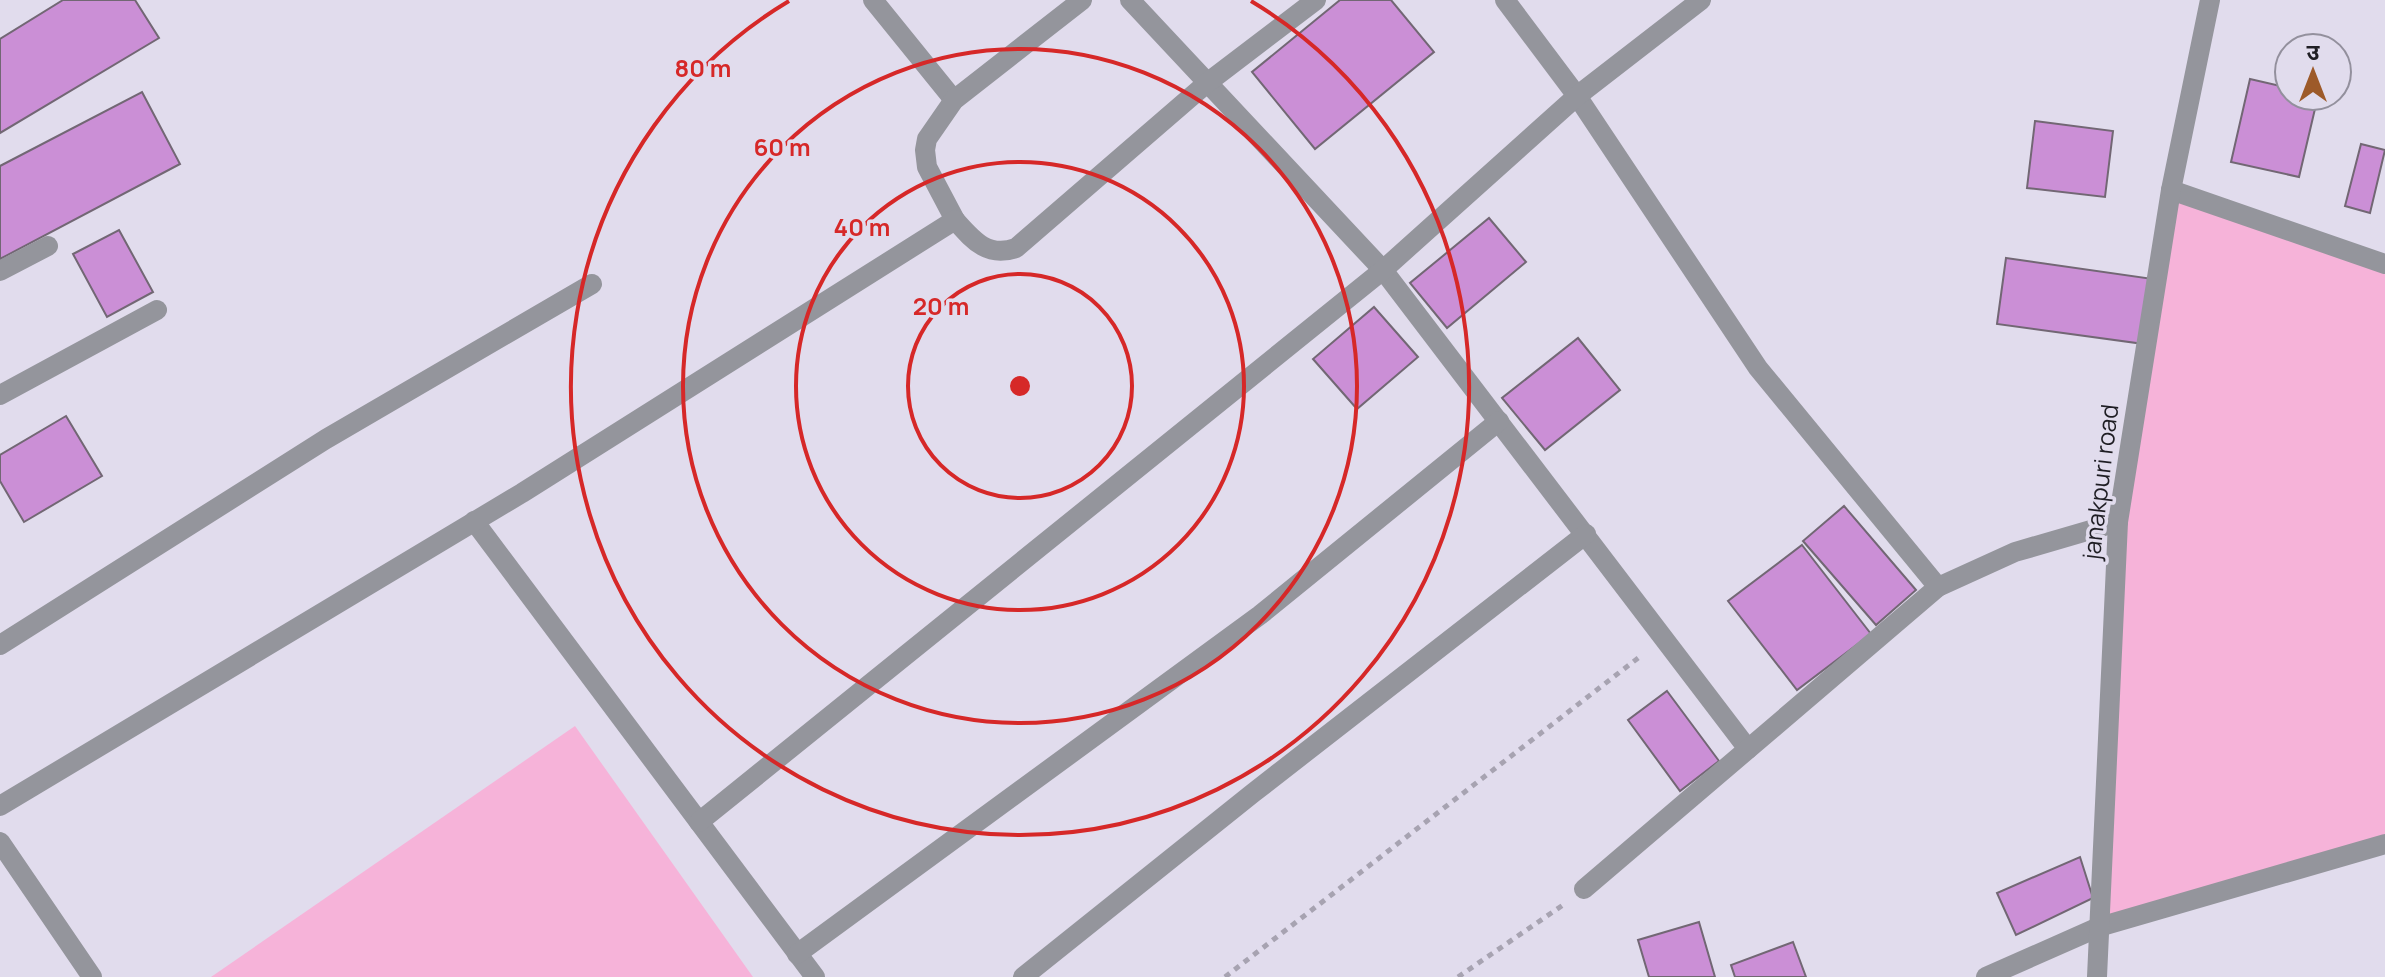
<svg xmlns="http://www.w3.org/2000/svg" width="2385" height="977" viewBox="0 0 2385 977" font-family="Manrope,'Noto Sans Devanagari',sans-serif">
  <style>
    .green { fill: #f6b3d9 }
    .building { fill: #cb8fd6; stroke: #726774; stroke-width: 2 }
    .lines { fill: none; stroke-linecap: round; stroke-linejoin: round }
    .path { stroke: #a7a3b1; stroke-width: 5; stroke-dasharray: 6 6; stroke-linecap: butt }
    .minor { stroke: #94959c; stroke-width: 20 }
    .ring { fill: none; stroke: #d62828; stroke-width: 4 }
    .labels { text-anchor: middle; stroke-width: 7; stroke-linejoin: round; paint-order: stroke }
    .street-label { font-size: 24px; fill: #1f1e24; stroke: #e1dced }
    .centre { fill: #d62828; stroke: #e1dced; stroke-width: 4 }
    .ring-label { font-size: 24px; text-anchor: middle; font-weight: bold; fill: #d62828; stroke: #e1dced; stroke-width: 7; stroke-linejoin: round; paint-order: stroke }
  </style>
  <rect width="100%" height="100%" fill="#e1dced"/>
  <g class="green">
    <path d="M2171,190L2385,264V844L2099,927L2118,522Z"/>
    <path d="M575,726L753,977H211Z"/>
  </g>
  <g class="building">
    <path d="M63,0H135L159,38L0,133V39Z"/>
    <path d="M1340,0H1391L1434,52L1315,149L1252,72Z"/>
    <path d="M2250,79L2289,88V96H2318L2299,177L2231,162Z"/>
    <path d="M142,92L180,164L0,259V166Z"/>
    <path d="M2035,121L2113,131L2105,197L2027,188Z"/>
    <path d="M2361,144L2385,150L2370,213L2345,206Z"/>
    <path d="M1489,218L1526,262L1447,328L1410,283Z"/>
    <path d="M119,230L153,292L107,317L73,254Z"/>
    <path d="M2006,258L2153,279L2144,344L1997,324Z"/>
    <path d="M1374,307L1418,357L1357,409L1313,359Z"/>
    <path d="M1578,338L1620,390L1545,450L1502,398Z"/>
    <path d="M66,416L102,476L24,522L0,481V455Z"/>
    <path d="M1844,506L1916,590L1876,625L1803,541Z"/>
    <path d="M1802,545L1871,634L1797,690L1728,601Z"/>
    <path d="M1667,691L1719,761L1680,791L1628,720Z"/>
    <path d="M2080,857L2093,898L2016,935L1997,893Z"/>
    <path d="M1699,922L1715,977H1649L1638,940Z"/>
    <path d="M1793,942L1806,977H1735L1731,965Z"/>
  </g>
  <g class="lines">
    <g class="path">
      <path d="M1225,977L1642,655"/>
      <path d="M1458,977L1563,905"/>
    </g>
    <g class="minor">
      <path d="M873,0L954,100"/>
      <path d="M1130,0L1383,270L1748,749"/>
      <path d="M1505,0L1577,96L1758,368L1938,587"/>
      <path d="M2171,190L2385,264"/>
      <path d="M955,220L927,167L925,150L927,139L954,100L1082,0"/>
      <path d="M0,271L48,246"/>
      <path d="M0,395L157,310"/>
      <path d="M474,521L815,977"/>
      <path d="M0,645L326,439L592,284"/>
      <path d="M0,806L522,493L955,220C973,240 987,258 1016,248L1207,83L1316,0"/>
      <path d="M699,822L1383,270L1577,96L1701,0"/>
      <path d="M0,842L92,977"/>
      <path d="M1584,889L1938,587L2015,552L2118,522"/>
      <path d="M797,954L1260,615L1499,421"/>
      <path d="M1023,977L1253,793L1586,534"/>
      <path d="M1986,977L2099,927L2385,844"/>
      <path d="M2097,977L2118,522L2171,190L2210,0"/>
    </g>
  </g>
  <g class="ring">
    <circle cx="1020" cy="386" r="112"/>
    <circle cx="1020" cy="386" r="224"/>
    <circle cx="1020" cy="386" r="337"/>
    <path d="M1251 1A449 449 0 1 1 789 1"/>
  </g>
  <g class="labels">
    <g class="street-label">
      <text transform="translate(2101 482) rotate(-83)" y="8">janakpuri road</text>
    </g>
  </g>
  <circle cx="1020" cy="386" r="12" class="centre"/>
  <g class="ring-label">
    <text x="703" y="77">80 m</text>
    <text x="782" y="156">60 m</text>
    <text x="862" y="236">40 m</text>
    <text x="941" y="315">20 m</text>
  </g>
  <g transform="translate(2313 72)"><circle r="38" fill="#e1dced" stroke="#93909d" stroke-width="2"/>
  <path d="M0-6L14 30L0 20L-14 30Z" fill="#9d5a29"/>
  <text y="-12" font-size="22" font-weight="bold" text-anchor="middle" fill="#1f1e24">उ</text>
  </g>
</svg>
